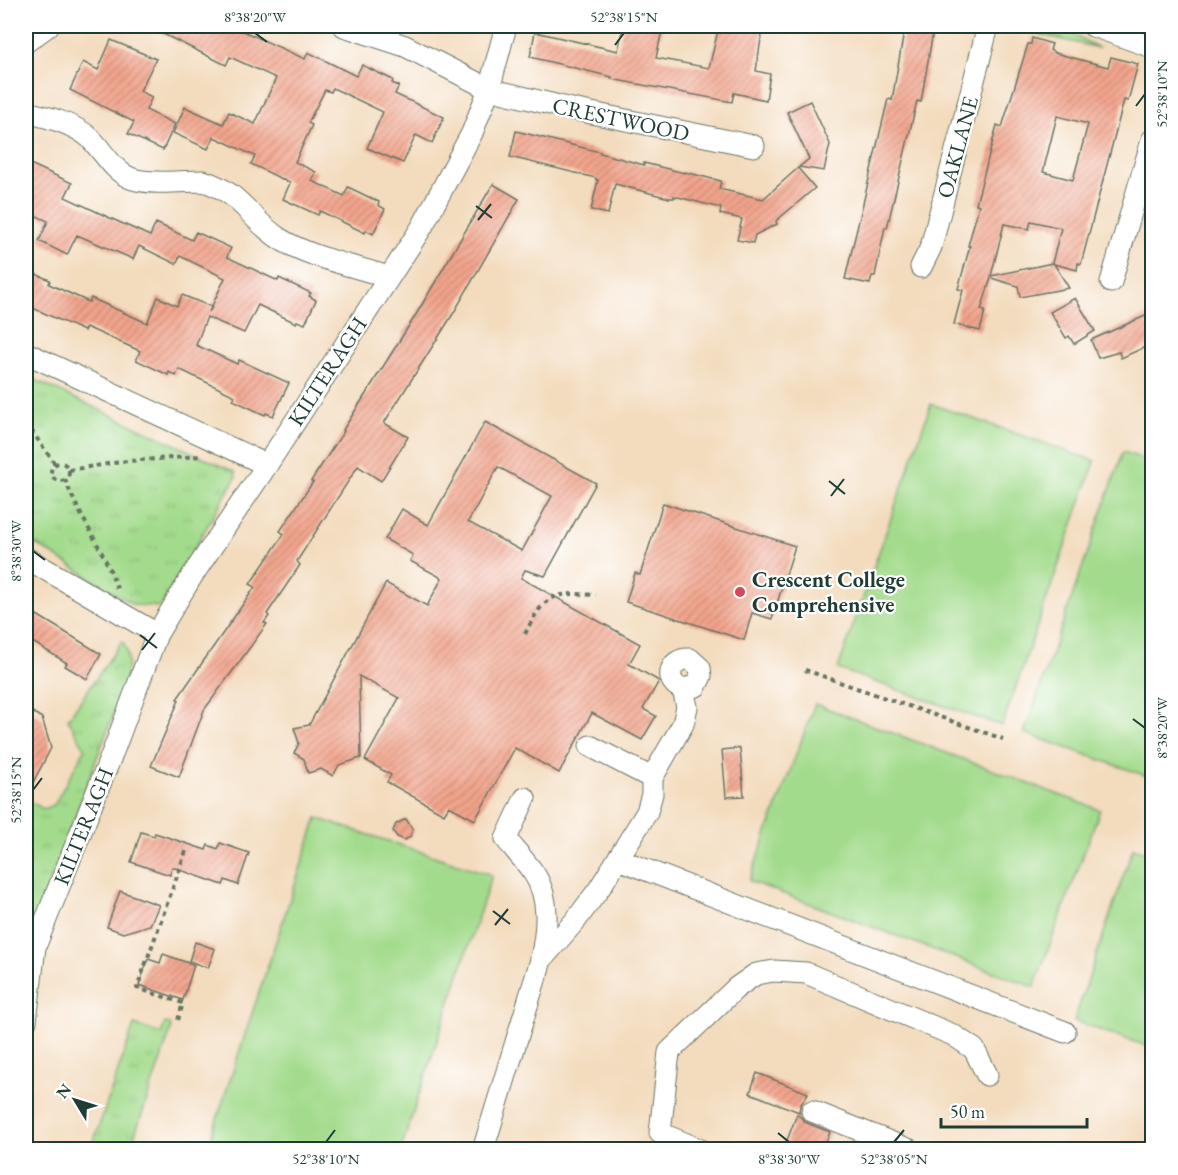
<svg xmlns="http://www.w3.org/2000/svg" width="1178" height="1175" viewBox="0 0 1178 1175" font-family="'EB Garamond',serif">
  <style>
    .grass { fill: url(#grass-tufts); stroke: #618c60; stroke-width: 1.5 }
    .pitch { fill: #a3db8c; stroke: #618c60; stroke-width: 1.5 }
    .building { fill: url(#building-hatch); fill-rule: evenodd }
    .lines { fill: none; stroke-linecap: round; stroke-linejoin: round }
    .minor-casing { stroke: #697464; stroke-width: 23 }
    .path { stroke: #697464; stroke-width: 4; stroke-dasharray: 4.5 4.5; stroke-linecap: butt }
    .minor { stroke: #fff; stroke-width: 21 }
    .ticks { fill: none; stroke: #1f3d34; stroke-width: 2 }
    .poi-dot { fill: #d1495b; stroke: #fff; stroke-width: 2 }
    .labels { text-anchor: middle; stroke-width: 4.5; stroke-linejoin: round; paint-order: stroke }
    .street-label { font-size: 22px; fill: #1f3d34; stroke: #fff }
    .poi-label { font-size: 22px; font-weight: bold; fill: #1f3d34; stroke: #fff; text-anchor: start }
    .neatline { fill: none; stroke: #1f3d34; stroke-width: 2 }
    .ticks-label { font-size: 15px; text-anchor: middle; fill: #1f3d34 }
  </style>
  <defs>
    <pattern id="grass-tufts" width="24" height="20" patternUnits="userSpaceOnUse" patternTransform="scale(1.5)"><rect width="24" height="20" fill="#a3db8c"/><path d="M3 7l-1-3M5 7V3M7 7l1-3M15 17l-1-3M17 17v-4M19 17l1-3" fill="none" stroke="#8cbd79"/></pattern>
    <pattern id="building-hatch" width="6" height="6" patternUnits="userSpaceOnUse" patternTransform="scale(1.5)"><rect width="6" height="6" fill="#f3a48c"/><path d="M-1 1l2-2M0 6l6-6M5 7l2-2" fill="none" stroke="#c48773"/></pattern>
  </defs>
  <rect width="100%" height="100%" fill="#fff"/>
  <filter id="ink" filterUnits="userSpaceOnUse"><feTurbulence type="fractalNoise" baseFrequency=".0167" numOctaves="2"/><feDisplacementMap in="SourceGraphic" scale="12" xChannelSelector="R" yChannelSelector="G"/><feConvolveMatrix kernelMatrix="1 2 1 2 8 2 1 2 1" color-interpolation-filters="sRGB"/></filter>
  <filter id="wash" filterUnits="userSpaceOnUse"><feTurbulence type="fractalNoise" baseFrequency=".008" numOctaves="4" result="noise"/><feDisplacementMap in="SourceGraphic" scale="24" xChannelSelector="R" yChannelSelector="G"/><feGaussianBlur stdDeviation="1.35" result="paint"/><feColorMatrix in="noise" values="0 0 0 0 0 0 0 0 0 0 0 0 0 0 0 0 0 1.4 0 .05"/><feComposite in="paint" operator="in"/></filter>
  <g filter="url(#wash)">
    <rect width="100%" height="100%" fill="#f3dbbd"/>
    <g class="grass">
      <path d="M1012,26H1056L1099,48L1011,28Z"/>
      <path d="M26,376L235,472L236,477L160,607L134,605L26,538Z"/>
      <path d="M122,641C132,656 127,670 124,686L41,906L37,914L26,926V799L43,809L54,805L85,749L68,719Z"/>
      <path d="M165,1023L170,1024L171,1030L130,1149H94L93,1143L134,1025L161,1034Z"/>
    </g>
    <g class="pitch">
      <path d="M931,404L1095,461L1002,726L838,669Z"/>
      <path d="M1123,452L1152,462V778L1024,733Z"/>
      <path d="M815,704L1100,810L1034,987L749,881Z"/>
      <path d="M317,818L492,875L401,1149H230L209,1143Z"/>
      <path d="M1133,848L1152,854V1048L1074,1021Z"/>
    </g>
    <g id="blocks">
      <g class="building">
        <path d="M147,26H232L305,59L308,52L356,76L362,65L393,80L392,83L399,86L395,94L444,117L432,143L416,135L403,163L367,148L383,112L333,88L331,92L325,90L308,123L312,125L295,162L316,172L312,181L344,196L348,187L379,202L378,205L385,209L373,234L366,230L365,233L320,211L318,215L283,199L290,183L251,164L255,156L214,137L208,149L173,133L185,107L223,124L229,112L255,124L276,78L230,57L226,65Z"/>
        <path d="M623,26H663L656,58L709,68L719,26H763L756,71L770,74L766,100L734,93L732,102L611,79L612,77L530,57L535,32L618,51Z"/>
        <path d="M905,26H934L921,102L917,101L887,228L885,227L875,276H872L870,284L845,279L888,99L892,100Z"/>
        <path d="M1032,38L1052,44L1050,50L1055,53L1108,67L1111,57L1138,64L1128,101L1124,100L1081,264L1078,263L1077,270L1054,264L1069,288L1020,297L1018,286L991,278L981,310L985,311L980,331L954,324L963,290L958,289L970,246H968L979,205L976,204L997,125L1002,127L1028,44H1031ZM1057,116L1088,124L1073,180L1043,172ZM1031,221L1061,228L1052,263L991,276L1004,224L1029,229Z"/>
        <path d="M111,40L156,59L140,91L152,97L146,110L175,124L163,150L128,134L134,122L70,90L83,62L98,70Z"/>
        <path d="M810,101L830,144L824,171L799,167L809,159L787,112Z"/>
        <path d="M516,131L600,152V153L644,165V163L684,173L685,172L721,181L719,189L763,199L798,168L815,188L776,221L777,224L755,235L753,243L737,240L742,219L720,214L721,208L674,196V198H669L615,184L608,214L591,210L598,180H596V178L510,157Z"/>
        <path d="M26,162L72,183L65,197L110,218L150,236L156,223L192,240L196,232L231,248L227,257L278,281L279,278L311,293L309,296L316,300L305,324L297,321L296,323L258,305L244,333L207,317L196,345L237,364L239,360L289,383L273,416L266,413L265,415L233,400L235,396L179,369L176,376L169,372L168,375L136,360L140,351L86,327L84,331L26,305V270L50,280L49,284L89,302L91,298L147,323L158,297L177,306L182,295L212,307L209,312L225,278L180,256L176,264L139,246L133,259L77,235L67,255L39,241L48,221L26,211Z"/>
        <path d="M493,184L519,199L453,314L384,423L408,437L381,481L358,466L297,561L300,565L267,614L269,616L264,623L267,624L204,710L179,777L151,766L179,700L177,699L255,587L250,584L284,534L280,531L313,482L311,481L344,431L343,430L417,313Z"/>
        <path d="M1075,298L1095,331L1074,344L1069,336L1066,338L1050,312Z"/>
        <path d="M1152,313V344L1121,358L1119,352L1098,358L1091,340Z"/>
        <path d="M485,422L596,483L545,576L525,570L521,578L640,644L629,664L659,681L643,709L656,716L642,740L592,713L559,773L515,748L475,820L449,806L444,814L387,782L391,775L365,760L399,698L359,676L361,758L339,765L333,776L321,769L308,773L304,759L294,753L299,743L294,728L309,725L386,583L427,606L442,578L410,561L413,555L385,539L402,509L428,525ZM498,467L552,496L522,551L468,522Z"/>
        <path d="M663,503L795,546L772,619L752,613L744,640L626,602L635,573L640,575Z"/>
        <path d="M37,615L101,654L87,679L65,666L67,663L26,638Z"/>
        <path d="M26,708L42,718L51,748L26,796Z"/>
        <path d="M740,748L744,796L726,797L722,750Z"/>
        <path d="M406,819L413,830L410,837L405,840L397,837L393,831L396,824Z"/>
        <path d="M141,832L154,836L155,833L206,850L208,845L218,849L220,843L249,853L238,885L225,880L223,885L172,867L170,875L131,862Z"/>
        <path d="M120,891L159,905L150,925L123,933L107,927Z"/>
        <path d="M195,942L215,949L208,968L189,961Z"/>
        <path d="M163,954L194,965L183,1000L139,985L148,959L160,963Z"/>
        <path d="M757,1073L808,1093L800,1106L799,1112L750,1093Z"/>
        <path d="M797,1114L807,1123L830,1132L823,1149H806L786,1143Z"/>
      </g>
    </g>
  </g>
  <g filter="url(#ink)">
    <use href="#blocks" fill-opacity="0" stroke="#697464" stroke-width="1.5"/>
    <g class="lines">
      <g class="minor-casing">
        <g id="minor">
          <path d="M344,26L405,46L489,89L567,108L754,146"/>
          <path d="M1093,26L1152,47"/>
          <path d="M26,42L48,26"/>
          <path d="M26,112C47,117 73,123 90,138C104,152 114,173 133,179C153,185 183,181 203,181C241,192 250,220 280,239C309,257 354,266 388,277"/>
          <path d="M921,267L931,247L988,26"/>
          <path d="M1111,282L1152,140"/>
          <path d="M26,353L267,465"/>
          <path d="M26,558L157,634"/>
          <path d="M590,746L652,778"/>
          <path d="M525,798L506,839C515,850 525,861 533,872C551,898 547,930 541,959"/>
          <path d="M618,859L1065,1032"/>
          <path d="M26,1021L35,947L114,749L157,634L192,576L261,474L422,227L472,133L489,89L506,26"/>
          <path d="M812,1111L910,1150"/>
          <path d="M483,1150L541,960L576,920L599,889L647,812L652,794V778L683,724L687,707L683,689C663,683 669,657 690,659L700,668L701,676L696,686L683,689"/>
          <path d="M701,1150L660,1133L669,1052L736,988L756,974L774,971L806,973L953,1035L974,1049L987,1075"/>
        </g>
      </g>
      <g class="path">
        <path d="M26,423L55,464"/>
        <circle cx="60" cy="472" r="9"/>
        <path d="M69,470L127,461L202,456"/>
        <path d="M65,479C79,518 105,550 117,589"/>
        <path d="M525,634C545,594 552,592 596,595"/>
        <path d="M805,670L1003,739"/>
        <path d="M178,1020L183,1003L137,988L187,848"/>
      </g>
      <use href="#minor" class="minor"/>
    </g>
  </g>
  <path class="ticks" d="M255,33L267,42M615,45L624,33M1136,106L1145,94M476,206L492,218M478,220L491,204M829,481L845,494M831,496L844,479M33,551L45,560M140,635L157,648M142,650L155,633M1133,719L1145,728M33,790L42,778M493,911L510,924M495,925L508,909M778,1133L789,1142M326,1142L335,1130M894,1142L904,1130"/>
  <circle class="poi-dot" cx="740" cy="592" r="6"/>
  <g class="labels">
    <g class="street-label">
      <text transform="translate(621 119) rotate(12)" y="8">CRESTWOOD</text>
      <text transform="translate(957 147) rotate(-75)" y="8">OAKLANE</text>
      <text transform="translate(327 371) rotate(-57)" y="8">KILTERAGH</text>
      <text transform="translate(83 826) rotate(-68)" y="8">KILTERAGH</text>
    </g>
    <g class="poi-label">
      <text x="752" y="587">Crescent College<tspan x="752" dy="25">Comprehensive</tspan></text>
    </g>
  </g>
  <rect width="1178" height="1175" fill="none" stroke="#fff" stroke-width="66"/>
  <g transform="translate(75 1100) rotate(308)" stroke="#ffffff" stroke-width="4.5" paint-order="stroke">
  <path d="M0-4.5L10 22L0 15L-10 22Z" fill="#1f3d34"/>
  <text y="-9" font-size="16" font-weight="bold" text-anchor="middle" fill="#1f3d34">N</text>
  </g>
  <path d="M941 1118v9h146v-9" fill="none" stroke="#1f3d34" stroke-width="3"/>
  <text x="950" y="1118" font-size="18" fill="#1f3d34" stroke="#ffffff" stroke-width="4.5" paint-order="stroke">50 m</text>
  <rect x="33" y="33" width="1112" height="1109" class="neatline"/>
  <g class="ticks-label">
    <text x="255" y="22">8°38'20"W</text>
    <text x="624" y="22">52°38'15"N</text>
    <text transform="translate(1162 94) rotate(-90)" y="5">52°38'10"N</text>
    <text transform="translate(16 551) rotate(-90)" y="5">8°38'30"W</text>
    <text transform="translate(1162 728) rotate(-90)" y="5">8°38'20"W</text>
    <text transform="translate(16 790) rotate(-90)" y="5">52°38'15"N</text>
    <text x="326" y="1164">52°38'10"N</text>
    <text x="789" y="1164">8°38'30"W</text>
    <text x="894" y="1164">52°38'05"N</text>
  </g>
</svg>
